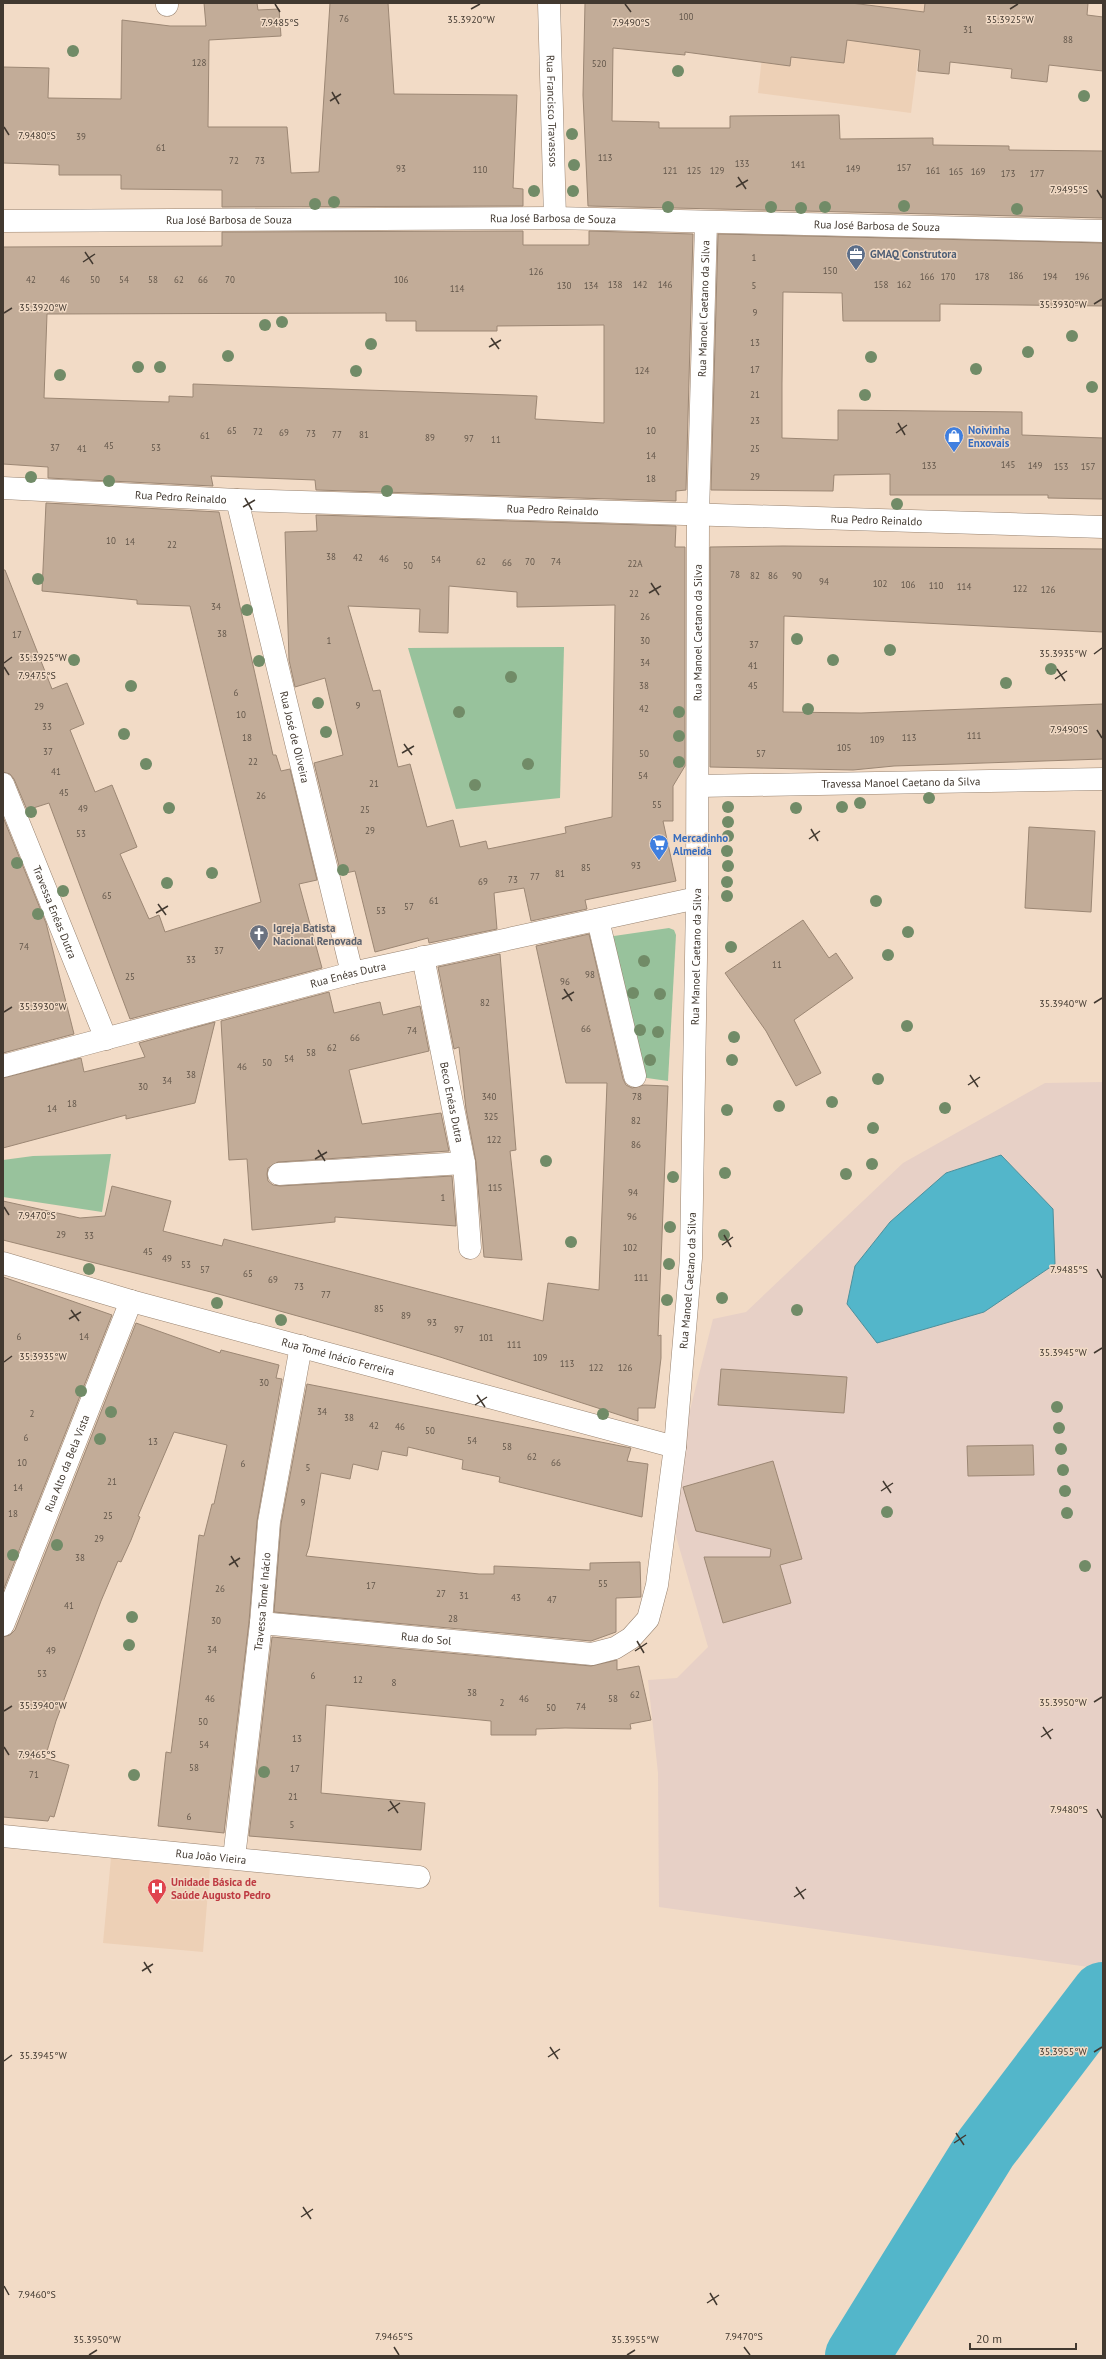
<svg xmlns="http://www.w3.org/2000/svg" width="1106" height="2359" viewBox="0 0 1106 2359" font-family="'PT Sans',sans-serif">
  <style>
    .industrial { fill: #e7d0c6 }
    .built { fill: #edd0b6 }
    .green { fill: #98c29c }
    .water { fill: #53b6ca; stroke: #4e909c }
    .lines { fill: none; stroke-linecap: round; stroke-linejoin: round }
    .river { stroke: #53b6ca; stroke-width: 64 }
    .building { fill: #c2ac98; stroke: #9c8774; fill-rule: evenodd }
    .minor-casing { stroke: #988370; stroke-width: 23 }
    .minor { stroke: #fff; stroke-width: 22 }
    .tree { fill: #718b67 }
    .ticks { fill: none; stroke: #423930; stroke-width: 1.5 }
    .labels { text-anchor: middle; stroke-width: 3; stroke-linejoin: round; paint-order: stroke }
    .number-label { font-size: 9px; fill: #62564a }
    .street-label { font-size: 11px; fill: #423930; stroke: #f2dbc6 }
    .service-label { font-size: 11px; font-weight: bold; fill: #4e5e75; stroke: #f2dbc6; text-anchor: start }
    .shop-label { font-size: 11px; font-weight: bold; fill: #366cbe; stroke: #f2dbc6; text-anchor: start }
    .worship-label { font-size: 11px; font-weight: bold; fill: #5b616d; stroke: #f2dbc6; text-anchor: start }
    .health-label { font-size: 11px; font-weight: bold; fill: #be3a42; stroke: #f2dbc6; text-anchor: start }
    .ticks-label { font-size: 10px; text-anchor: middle; fill: #423930; stroke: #f2dbc6; stroke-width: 3; stroke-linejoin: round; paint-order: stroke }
  </style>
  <rect width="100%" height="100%" fill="#f2dbc6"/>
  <path class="industrial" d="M1103,1082V1969L659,1907L658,1773L648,1680L677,1678L708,1647L673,1526L687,1422L713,1319L746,1312L903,1163L1045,1083Z"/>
  <g class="built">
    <path d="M768,3H925L911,113L758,93Z"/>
    <path d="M111,1858L210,1867L203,1952L103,1943Z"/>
  </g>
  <g class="green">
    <path d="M564,647L560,798L456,809L408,648Z"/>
    <path d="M669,928L674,930L676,935L668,1081L640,1077L607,937Z"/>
    <path d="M111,1154L102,1212L3,1197V1160L33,1156Z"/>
  </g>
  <path class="water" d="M1001,1155L1053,1209L1055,1264L984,1312L877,1343L847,1304L855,1266L890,1222L946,1173Z"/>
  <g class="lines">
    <path class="river" d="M857,2356L986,2148L1103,1994"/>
  </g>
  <g class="building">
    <path d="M204,3H257L258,10L279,9L281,36L209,40L208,127H287L291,173L319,172L330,3H388L394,94L517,95L513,188L523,189V206L222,207V190L121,189V175H59V165L3,163V67L49,68L48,98L121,99L122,20L170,26H206Z"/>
    <path d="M585,3H851L924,12L925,3H1088L1087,15L1103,17V71L1049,65L1047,82L1011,78L1012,69L950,62L949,74L918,71L920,50L847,40L844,63L791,57L790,66L685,52V55L613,48L612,121L659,122V128H730V116L839,115L840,139L933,138V145L1009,146V150L1103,151V218L588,206L583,95Z"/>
    <path d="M523,231V245H589V231L693,234L686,490L676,491V501L316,490L315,480L211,476L213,486L48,478V467L3,464V247L222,246V232ZM386,313V321H416V331H497V326L604,325V423L535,419L537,396L510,395L193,384V397L169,396V402L44,398L47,314Z"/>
    <path d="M718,234L1103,243V306L940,304V321H843L842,293L783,292L782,383V438L838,440V410L1022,412V435L1103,438V499L1048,498V495H890V474L834,475L833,491L711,490Z"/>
    <path d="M46,503L219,512L273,755H276L281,771L290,769L317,880L299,884L322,968L130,1019L49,803L27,810L14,779L10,774L3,772V570H5L52,689L67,683L84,724L70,730L95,792L112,785L137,847L120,854L149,919L159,915L165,932L261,902L190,606L137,604V600L42,591Z"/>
    <path d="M316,515L676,526L675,547H685V766L673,786V821H663L676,881L585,900L587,909L531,921L524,888L494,893L497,929L429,943L428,938L375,952L355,871L341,874L314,763L343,755L325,678L295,687L289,660L285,532L317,531ZM449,586L517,592V607L615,605L612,817L565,827L566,833L488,849L486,841L460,847L453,820L427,827L410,764L398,767L380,690L373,691L348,606L420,609L419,632L448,633Z"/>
    <path d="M783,546L1103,549V632L784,616L783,712L861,713L1103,704V759L894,766L853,770L710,767V547Z"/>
    <path d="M3,817L46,923L74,1034L3,1053Z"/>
    <path d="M1029,827L1095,831L1091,912L1025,908Z"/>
    <path d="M803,920L829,958L836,953L853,978L794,1020L821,1073L796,1086L766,1031L725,973Z"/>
    <path d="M589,934L623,1079L626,1085L632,1088L644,1085L668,1086L658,1336L661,1335V1358L655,1408H638V1421L440,1357L359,1333L211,1292L3,1240V1201L80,1218L105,1216L112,1186L171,1201L163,1231L222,1246L224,1239L543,1321L548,1283L599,1290L607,1083H566L536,946Z"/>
    <path d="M500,954L516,1150L510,1151L522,1260L484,1257L476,1162L466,1109L459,1047L454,1049L438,967Z"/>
    <path d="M329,992L334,1013L380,1002L383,1015L420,1006L429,1051L349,1070L362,1124L441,1113L449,1151L278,1162L268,1168L267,1174L268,1181L273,1185L280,1186L452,1176L456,1226L335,1217V1222L252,1230L247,1159L229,1160L221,1021Z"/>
    <path d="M215,1022L195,1103L126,1119V1115L3,1148V1078L81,1058L84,1072L145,1057L139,1043Z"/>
    <path d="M3,1277L112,1315L3,1591Z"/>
    <path d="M136,1323L220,1353L221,1350L279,1365L276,1378L282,1379L257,1521L249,1622L224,1833L158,1826L166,1752L171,1753L199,1535L204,1536L212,1504H214L227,1445L174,1432L138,1516L140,1517L131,1540L121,1562L118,1561L101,1601L56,1721L45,1758L69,1765L54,1817L50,1816L48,1821L3,1817V1637L10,1635L15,1630Z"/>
    <path d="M721,1369L847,1377L844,1413L718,1405Z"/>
    <path d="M307,1384L631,1448L627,1461L648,1464L642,1517L499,1482L500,1477L462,1469L463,1460L408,1447L407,1456L382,1451L378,1470L353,1464L350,1479L321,1473L309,1547L306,1556L479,1574H494V1566L590,1570V1563L640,1562L641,1597L616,1598V1632L591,1641L274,1612L281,1524Z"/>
    <path d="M1033,1445L1034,1475L968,1476L967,1446Z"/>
    <path d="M773,1461L802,1559L780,1565L791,1603L723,1623L704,1557H770L771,1549L696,1531L683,1487Z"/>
    <path d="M272,1637L591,1666L617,1660V1670L639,1666L651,1720L630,1724L631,1729L565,1728L536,1729V1735H491V1721L326,1705L321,1793L425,1803L421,1850L249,1836Z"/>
  </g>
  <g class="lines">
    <g class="minor-casing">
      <g id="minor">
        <path d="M167,3V5"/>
        <path id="s1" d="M549,3L555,218"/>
        <path id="s2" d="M3,221L555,218L1103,231"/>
        <path id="s3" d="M3,488L237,500L1103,527"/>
        <path id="s4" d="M237,500L352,973"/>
        <path id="s5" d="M3,784L106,1039"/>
        <path id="s6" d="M698,786L1103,779"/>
        <path d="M598,920L635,1076"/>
        <path id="s7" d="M423,957L464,1163L470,1248"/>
        <path id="s8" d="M3,1066L352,973L697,898"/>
        <path d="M279,1174L464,1163"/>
        <path id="s9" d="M3,1263L131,1301L675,1447"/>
        <path id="s10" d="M261,1623L592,1654L615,1648L631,1638L648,1619L657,1585L675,1447L691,1258L697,898L698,515L706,223"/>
        <path id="s11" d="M3,1625L131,1301"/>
        <path id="s12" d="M3,1836L419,1877"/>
        <path id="s13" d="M234,1858L261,1623L269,1522L301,1346"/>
      </g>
    </g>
    <use href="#minor" class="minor"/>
  </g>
  <g class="tree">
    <circle cx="73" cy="51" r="6"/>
    <circle cx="678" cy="71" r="6"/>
    <circle cx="1084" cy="96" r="6"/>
    <circle cx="572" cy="134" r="6"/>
    <circle cx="574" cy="165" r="6"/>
    <circle cx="534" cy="191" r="6"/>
    <circle cx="573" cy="191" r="6"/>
    <circle cx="334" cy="202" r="6"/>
    <circle cx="315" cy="204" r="6"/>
    <circle cx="904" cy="206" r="6"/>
    <circle cx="668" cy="207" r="6"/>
    <circle cx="771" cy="207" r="6"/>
    <circle cx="825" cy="207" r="6"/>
    <circle cx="801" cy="208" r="6"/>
    <circle cx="1017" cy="209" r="6"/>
    <circle cx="282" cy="322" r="6"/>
    <circle cx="265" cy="325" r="6"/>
    <circle cx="1072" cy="336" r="6"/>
    <circle cx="371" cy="344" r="6"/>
    <circle cx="1028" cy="352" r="6"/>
    <circle cx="228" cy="356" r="6"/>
    <circle cx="871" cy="357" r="6"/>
    <circle cx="138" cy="367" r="6"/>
    <circle cx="160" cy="367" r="6"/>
    <circle cx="976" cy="369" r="6"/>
    <circle cx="356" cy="371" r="6"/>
    <circle cx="60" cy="375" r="6"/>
    <circle cx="1092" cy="387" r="6"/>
    <circle cx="865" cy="395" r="6"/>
    <circle cx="31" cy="477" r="6"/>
    <circle cx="109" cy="481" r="6"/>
    <circle cx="387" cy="491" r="6"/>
    <circle cx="897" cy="504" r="6"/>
    <circle cx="38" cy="579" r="6"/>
    <circle cx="247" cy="610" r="6"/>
    <circle cx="797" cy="639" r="6"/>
    <circle cx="890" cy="650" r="6"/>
    <circle cx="74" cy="660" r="6"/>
    <circle cx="833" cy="660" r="6"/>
    <circle cx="259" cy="661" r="6"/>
    <circle cx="1051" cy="669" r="6"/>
    <circle cx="511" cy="677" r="6"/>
    <circle cx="1006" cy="683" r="6"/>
    <circle cx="131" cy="686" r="6"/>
    <circle cx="318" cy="703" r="6"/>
    <circle cx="808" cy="709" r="6"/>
    <circle cx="459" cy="712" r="6"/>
    <circle cx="679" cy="712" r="6"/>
    <circle cx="326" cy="732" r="6"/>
    <circle cx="124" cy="734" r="6"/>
    <circle cx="679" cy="736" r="6"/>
    <circle cx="679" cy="762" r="6"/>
    <circle cx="146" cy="764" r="6"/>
    <circle cx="528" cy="764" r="6"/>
    <circle cx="475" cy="785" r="6"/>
    <circle cx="929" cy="798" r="6"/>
    <circle cx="860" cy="803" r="6"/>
    <circle cx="728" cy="807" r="6"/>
    <circle cx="842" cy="807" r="6"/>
    <circle cx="169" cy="808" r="6"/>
    <circle cx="796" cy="808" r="6"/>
    <circle cx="31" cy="812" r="6"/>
    <circle cx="728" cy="822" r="6"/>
    <circle cx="728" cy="836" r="6"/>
    <circle cx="727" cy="851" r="6"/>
    <circle cx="17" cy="863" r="6"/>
    <circle cx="728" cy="866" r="6"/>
    <circle cx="343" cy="870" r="6"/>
    <circle cx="212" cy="873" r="6"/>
    <circle cx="727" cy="882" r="6"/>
    <circle cx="167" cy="883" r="6"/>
    <circle cx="63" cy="891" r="6"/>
    <circle cx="727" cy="896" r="6"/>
    <circle cx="876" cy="901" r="6"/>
    <circle cx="38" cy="914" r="6"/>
    <circle cx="908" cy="932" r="6"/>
    <circle cx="731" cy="947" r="6"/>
    <circle cx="888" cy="955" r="6"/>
    <circle cx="644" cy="961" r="6"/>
    <circle cx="633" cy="993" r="6"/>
    <circle cx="660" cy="994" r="6"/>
    <circle cx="907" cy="1026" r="6"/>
    <circle cx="640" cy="1030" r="6"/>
    <circle cx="658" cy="1032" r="6"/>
    <circle cx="734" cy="1037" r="6"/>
    <circle cx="650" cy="1060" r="6"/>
    <circle cx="732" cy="1060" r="6"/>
    <circle cx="878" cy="1079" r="6"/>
    <circle cx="832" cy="1102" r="6"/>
    <circle cx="779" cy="1106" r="6"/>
    <circle cx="945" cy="1108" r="6"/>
    <circle cx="727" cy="1110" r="6"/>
    <circle cx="873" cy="1128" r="6"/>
    <circle cx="546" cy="1161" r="6"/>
    <circle cx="872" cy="1164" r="6"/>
    <circle cx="725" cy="1173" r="6"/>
    <circle cx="846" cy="1174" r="6"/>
    <circle cx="673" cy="1177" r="6"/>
    <circle cx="670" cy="1227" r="6"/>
    <circle cx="724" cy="1235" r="6"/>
    <circle cx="571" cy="1242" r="6"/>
    <circle cx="669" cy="1264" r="6"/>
    <circle cx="89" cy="1269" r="6"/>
    <circle cx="722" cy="1298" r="6"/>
    <circle cx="667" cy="1300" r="6"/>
    <circle cx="217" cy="1303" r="6"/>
    <circle cx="797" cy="1310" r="6"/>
    <circle cx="281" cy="1320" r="6"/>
    <circle cx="81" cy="1391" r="6"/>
    <circle cx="1057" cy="1407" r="6"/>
    <circle cx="111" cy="1412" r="6"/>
    <circle cx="603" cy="1414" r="6"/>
    <circle cx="1059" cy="1428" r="6"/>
    <circle cx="100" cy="1439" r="6"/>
    <circle cx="1061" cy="1449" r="6"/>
    <circle cx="1063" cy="1470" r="6"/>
    <circle cx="1065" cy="1491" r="6"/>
    <circle cx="887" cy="1512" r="6"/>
    <circle cx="1067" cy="1513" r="6"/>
    <circle cx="57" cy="1545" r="6"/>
    <circle cx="13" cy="1555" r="6"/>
    <circle cx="1085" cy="1566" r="6"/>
    <circle cx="132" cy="1617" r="6"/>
    <circle cx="129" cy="1645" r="6"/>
    <circle cx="264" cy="1772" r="6"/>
    <circle cx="134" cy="1775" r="6"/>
  </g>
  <path class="ticks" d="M275,4L280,12M625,4L631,12M471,9L480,4M1010,9L1018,4M332,92L339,104M330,101L341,94M4,127L9,135M738,177L746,189M736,187L748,180M1097,190L1102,198M85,252L93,264M83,262L95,254M1094,304L1102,299M4,313L12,308M491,338L499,349M489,347L501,340M898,423L905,435M896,433L907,425M245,498L252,510M243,507L255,500M651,583L659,595M649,593L661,586M1094,654L1102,648M4,663L12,657M4,667L9,675M1057,669L1065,681M1055,679L1067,671M1097,730L1102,738M404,744L412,755M402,753L414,746M811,829L818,841M809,839L820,831M158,904L166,915M156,913L168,906M564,989L572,1001M562,999L574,992M1094,1003L1102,998M4,1012L12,1007M970,1075L978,1087M968,1085L980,1077M318,1150L325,1161M315,1159L327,1152M4,1207L9,1215M724,1235L731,1247M722,1245L733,1237M1097,1269L1102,1278M71,1310L79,1321M69,1319L81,1312M1094,1353L1102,1348M4,1362L12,1356M477,1395L485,1407M475,1405L487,1397M883,1481L891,1493M881,1491L893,1483M231,1556L238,1567M229,1565L240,1558M637,1641L644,1653M635,1651L647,1643M1094,1702L1102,1697M4,1711L12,1706M1043,1727L1051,1739M1041,1737L1053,1729M4,1747L9,1755M390,1801L398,1813M1097,1809L1102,1818M388,1811L400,1803M796,1887L804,1899M794,1897L806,1889M144,1962L151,1973M142,1971L153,1964M550,2047L558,2059M1094,2052L1102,2047M548,2057L560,2049M4,2061L12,2055M956,2133L964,2145M954,2143L966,2135M303,2207L311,2219M301,2217L313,2209M4,2286L9,2295M710,2293L717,2305M707,2303L719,2295M394,2347L399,2355M744,2347L750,2355M89,2355L97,2350M627,2355L635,2350"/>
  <defs>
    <g id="office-pin" transform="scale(1)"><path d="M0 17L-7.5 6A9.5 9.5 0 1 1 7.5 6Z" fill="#5c6f8a" stroke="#f2dbc6"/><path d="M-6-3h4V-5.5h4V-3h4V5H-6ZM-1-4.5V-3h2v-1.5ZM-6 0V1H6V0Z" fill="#fff"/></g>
    <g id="shop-pin" transform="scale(1)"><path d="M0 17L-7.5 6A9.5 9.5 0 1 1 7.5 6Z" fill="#3f7fe0" stroke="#f2dbc6"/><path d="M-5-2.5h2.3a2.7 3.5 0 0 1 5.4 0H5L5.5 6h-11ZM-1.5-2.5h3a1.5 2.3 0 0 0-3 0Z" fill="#fff"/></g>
    <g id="supermarket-pin" transform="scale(1)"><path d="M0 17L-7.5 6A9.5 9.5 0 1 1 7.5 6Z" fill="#3f7fe0" stroke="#f2dbc6"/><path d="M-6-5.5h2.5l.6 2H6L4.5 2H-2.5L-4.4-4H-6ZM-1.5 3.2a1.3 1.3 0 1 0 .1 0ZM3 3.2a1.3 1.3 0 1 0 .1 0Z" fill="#fff"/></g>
    <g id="church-pin" transform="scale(1)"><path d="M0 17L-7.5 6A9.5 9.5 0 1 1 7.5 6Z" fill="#6b7280" stroke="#f2dbc6"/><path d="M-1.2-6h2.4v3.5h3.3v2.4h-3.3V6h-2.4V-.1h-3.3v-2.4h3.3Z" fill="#fff"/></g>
    <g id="hospital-pin" transform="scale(1)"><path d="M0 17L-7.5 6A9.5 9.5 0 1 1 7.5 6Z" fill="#e0444e" stroke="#f2dbc6"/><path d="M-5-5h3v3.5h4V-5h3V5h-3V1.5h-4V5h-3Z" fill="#fff"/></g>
  </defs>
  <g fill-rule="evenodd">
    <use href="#office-pin" x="856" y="254"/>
    <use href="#shop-pin" x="954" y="436"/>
    <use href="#supermarket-pin" x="659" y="844"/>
    <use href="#church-pin" x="259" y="934"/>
    <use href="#hospital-pin" x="157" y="1888"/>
  </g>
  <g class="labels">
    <g class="number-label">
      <text x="686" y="20">100</text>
      <text x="344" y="22">76</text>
      <text x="968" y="33">31</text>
      <text x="1068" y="43">88</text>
      <text x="199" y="66">128</text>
      <text x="599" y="67">520</text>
      <text x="81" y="140">39</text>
      <text x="161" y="151">61</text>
      <text x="605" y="161">113</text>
      <text x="234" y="164">72</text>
      <text x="260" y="164">73</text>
      <text x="742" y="167">133</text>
      <text x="798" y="168">141</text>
      <text x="904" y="171">157</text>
      <text x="401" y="172">93</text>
      <text x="853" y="172">149</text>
      <text x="480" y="173">110</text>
      <text x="670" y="174">121</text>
      <text x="694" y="174">125</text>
      <text x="717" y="174">129</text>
      <text x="933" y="174">161</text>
      <text x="956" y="175">165</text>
      <text x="978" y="175">169</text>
      <text x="1008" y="177">173</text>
      <text x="1037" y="177">177</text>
      <text x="754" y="261">1</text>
      <text x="830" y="274">150</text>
      <text x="536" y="275">126</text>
      <text x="1016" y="279">186</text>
      <text x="927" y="280">166</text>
      <text x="948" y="280">170</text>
      <text x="982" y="280">178</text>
      <text x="1050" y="280">194</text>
      <text x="1082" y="280">196</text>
      <text x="31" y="283">42</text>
      <text x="65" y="283">46</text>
      <text x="95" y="283">50</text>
      <text x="124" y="283">54</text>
      <text x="153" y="283">58</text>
      <text x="179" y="283">62</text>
      <text x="203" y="283">66</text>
      <text x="230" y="283">70</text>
      <text x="401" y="283">106</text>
      <text x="615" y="288">138</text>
      <text x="640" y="288">142</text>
      <text x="665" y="288">146</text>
      <text x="881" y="288">158</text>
      <text x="904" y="288">162</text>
      <text x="564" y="289">130</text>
      <text x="591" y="289">134</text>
      <text x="754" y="289">5</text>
      <text x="457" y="292">114</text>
      <text x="755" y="316">9</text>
      <text x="755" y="346">13</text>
      <text x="755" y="373">17</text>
      <text x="642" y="374">124</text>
      <text x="755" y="398">21</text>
      <text x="755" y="424">23</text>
      <text x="232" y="434">65</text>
      <text x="651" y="434">10</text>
      <text x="258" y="435">72</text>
      <text x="284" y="436">69</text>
      <text x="311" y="437">73</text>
      <text x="337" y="438">77</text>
      <text x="364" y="438">81</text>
      <text x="205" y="439">61</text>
      <text x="430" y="441">89</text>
      <text x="469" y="442">97</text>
      <text x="496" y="443">11</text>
      <text x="109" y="449">45</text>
      <text x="55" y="451">37</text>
      <text x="156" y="451">53</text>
      <text x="82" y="452">41</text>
      <text x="755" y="452">25</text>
      <text x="651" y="459">14</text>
      <text x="1008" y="468">145</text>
      <text x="929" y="469">133</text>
      <text x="1035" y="469">149</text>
      <text x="1061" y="470">153</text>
      <text x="1088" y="470">157</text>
      <text x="755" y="480">29</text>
      <text x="651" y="482">18</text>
      <text x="111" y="544">10</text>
      <text x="130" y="545">14</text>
      <text x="172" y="548">22</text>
      <text x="331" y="560">38</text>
      <text x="358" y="561">42</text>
      <text x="384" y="562">46</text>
      <text x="436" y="563">54</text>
      <text x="481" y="565">62</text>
      <text x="530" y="565">70</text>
      <text x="556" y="565">74</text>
      <text x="507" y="566">66</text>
      <text x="635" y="567">22A</text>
      <text x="408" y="569">50</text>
      <text x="735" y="578">78</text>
      <text x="755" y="579">82</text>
      <text x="773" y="579">86</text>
      <text x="797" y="579">90</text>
      <text x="824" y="585">94</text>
      <text x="880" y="587">102</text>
      <text x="908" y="588">106</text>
      <text x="936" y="589">110</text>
      <text x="964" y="590">114</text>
      <text x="1020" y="592">122</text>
      <text x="1048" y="593">126</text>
      <text x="634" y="597">22</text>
      <text x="216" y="610">34</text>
      <text x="645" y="620">26</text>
      <text x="222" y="637">38</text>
      <text x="17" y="638">17</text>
      <text x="329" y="644">1</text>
      <text x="645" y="644">30</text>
      <text x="754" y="648">37</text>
      <text x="645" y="666">34</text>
      <text x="753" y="669">41</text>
      <text x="644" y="689">38</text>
      <text x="753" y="689">45</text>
      <text x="236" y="696">6</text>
      <text x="358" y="709">9</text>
      <text x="39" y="710">29</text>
      <text x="644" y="712">42</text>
      <text x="241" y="718">10</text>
      <text x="47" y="730">33</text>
      <text x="974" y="739">111</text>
      <text x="247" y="741">18</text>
      <text x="909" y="741">113</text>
      <text x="877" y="743">109</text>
      <text x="844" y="751">105</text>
      <text x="48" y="755">37</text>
      <text x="644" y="757">50</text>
      <text x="761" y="757">57</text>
      <text x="253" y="765">22</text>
      <text x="56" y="775">41</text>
      <text x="643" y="779">54</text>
      <text x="374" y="787">21</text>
      <text x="64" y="796">45</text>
      <text x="261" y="799">26</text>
      <text x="657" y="808">55</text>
      <text x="83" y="812">49</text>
      <text x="365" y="813">25</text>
      <text x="370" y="834">29</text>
      <text x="81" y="837">53</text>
      <text x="636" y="869">93</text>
      <text x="586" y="871">85</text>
      <text x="560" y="877">81</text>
      <text x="535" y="880">77</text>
      <text x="513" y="883">73</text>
      <text x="483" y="885">69</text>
      <text x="107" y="899">65</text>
      <text x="434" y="904">61</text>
      <text x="409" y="910">57</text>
      <text x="381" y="914">53</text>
      <text x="24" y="950">74</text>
      <text x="219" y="954">37</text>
      <text x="191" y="963">33</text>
      <text x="777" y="968">11</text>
      <text x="590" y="978">98</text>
      <text x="130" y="980">25</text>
      <text x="565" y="985">96</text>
      <text x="485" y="1006">82</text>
      <text x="586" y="1032">66</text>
      <text x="412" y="1034">74</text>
      <text x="355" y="1041">66</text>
      <text x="332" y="1051">62</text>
      <text x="311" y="1056">58</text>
      <text x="289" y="1062">54</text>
      <text x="267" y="1066">50</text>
      <text x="242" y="1070">46</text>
      <text x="191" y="1078">38</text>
      <text x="167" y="1084">34</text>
      <text x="143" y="1090">30</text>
      <text x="489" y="1100">340</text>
      <text x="637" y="1100">78</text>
      <text x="72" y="1107">18</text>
      <text x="52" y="1112">14</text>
      <text x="491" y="1120">325</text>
      <text x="636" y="1124">82</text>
      <text x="494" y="1143">122</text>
      <text x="636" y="1148">86</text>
      <text x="495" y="1191">115</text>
      <text x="633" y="1196">94</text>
      <text x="443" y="1201">1</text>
      <text x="632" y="1220">96</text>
      <text x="61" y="1238">29</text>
      <text x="89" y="1239">33</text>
      <text x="630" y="1251">102</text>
      <text x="148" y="1255">45</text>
      <text x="167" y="1262">49</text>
      <text x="186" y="1268">53</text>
      <text x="205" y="1273">57</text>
      <text x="248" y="1277">65</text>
      <text x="641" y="1281">111</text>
      <text x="273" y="1283">69</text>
      <text x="299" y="1290">73</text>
      <text x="326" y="1298">77</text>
      <text x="379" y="1312">85</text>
      <text x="406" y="1319">89</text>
      <text x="432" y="1326">93</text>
      <text x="459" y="1333">97</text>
      <text x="19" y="1340">6</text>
      <text x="84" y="1340">14</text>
      <text x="486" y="1341">101</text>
      <text x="514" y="1348">111</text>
      <text x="540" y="1361">109</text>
      <text x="567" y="1367">113</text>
      <text x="596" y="1371">122</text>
      <text x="625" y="1371">126</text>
      <text x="264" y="1386">30</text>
      <text x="322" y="1415">34</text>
      <text x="32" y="1417">2</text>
      <text x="349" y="1421">38</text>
      <text x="374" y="1429">42</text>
      <text x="400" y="1430">46</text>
      <text x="430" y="1434">50</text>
      <text x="26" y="1441">6</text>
      <text x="472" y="1444">54</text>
      <text x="153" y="1445">13</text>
      <text x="507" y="1450">58</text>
      <text x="532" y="1460">62</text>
      <text x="22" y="1466">10</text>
      <text x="556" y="1466">66</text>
      <text x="243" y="1467">6</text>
      <text x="308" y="1471">5</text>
      <text x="112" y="1485">21</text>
      <text x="18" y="1491">14</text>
      <text x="303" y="1506">9</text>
      <text x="13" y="1517">18</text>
      <text x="108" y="1519">25</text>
      <text x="99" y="1542">29</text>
      <text x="80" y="1561">38</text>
      <text x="603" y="1587">55</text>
      <text x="371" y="1589">17</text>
      <text x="220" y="1592">26</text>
      <text x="441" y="1597">27</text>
      <text x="464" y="1599">31</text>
      <text x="516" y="1601">43</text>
      <text x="552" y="1603">47</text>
      <text x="69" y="1609">41</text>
      <text x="453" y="1622">28</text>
      <text x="216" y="1624">30</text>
      <text x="212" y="1653">34</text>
      <text x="51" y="1654">49</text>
      <text x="42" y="1677">53</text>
      <text x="313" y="1679">6</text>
      <text x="358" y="1683">12</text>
      <text x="394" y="1686">8</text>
      <text x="472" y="1696">38</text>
      <text x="635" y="1698">62</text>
      <text x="210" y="1702">46</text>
      <text x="524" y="1702">46</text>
      <text x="613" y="1702">58</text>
      <text x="502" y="1706">2</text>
      <text x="581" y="1710">74</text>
      <text x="551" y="1711">50</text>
      <text x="203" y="1725">50</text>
      <text x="297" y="1742">13</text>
      <text x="204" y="1748">54</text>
      <text x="194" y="1771">58</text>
      <text x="295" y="1772">17</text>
      <text x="34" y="1778">71</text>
      <text x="293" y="1800">21</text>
      <text x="189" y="1820">6</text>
      <text x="292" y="1828">5</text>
    </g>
    <g class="street-label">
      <text dy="4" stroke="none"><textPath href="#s1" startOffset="108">Rua Francisco Travassos</textPath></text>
      <text dy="4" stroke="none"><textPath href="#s2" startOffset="550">Rua José Barbosa de Souza</textPath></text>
      <text dy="4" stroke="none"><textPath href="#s2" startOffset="226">Rua José Barbosa de Souza</textPath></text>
      <text dy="4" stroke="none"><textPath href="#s2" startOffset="874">Rua José Barbosa de Souza</textPath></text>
      <text dy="4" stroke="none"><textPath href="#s10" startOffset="1714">Rua Manoel Caetano da Silva</textPath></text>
      <text dy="4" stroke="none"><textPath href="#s3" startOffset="178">Rua Pedro Reinaldo</textPath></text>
      <text dy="4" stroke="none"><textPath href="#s3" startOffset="550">Rua Pedro Reinaldo</textPath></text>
      <text dy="4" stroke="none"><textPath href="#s3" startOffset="874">Rua Pedro Reinaldo</textPath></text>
      <text dy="4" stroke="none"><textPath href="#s10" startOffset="1390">Rua Manoel Caetano da Silva</textPath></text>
      <text dy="4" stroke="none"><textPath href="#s4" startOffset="244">Rua José de Oliveira</textPath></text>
      <text dy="4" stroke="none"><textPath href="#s6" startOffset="203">Travessa Manoel Caetano da Silva</textPath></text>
      <text dy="4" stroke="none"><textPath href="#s5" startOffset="138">Travessa Enéas Dutra</textPath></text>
      <text dy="4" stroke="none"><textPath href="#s10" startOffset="1066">Rua Manoel Caetano da Silva</textPath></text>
      <text dy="4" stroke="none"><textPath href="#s8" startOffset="357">Rua Enéas Dutra</textPath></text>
      <text dy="4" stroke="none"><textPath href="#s7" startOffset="148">Beco Enéas Dutra</textPath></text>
      <text dy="4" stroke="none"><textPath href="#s10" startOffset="742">Rua Manoel Caetano da Silva</textPath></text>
      <text dy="4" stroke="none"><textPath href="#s9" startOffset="348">Rua Tomé Inácio Ferreira</textPath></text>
      <text dy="4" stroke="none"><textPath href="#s11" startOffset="174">Rua Alto da Bela Vista</textPath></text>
      <text dy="4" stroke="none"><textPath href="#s13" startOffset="258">Travessa Tomé Inácio</textPath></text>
      <text dy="4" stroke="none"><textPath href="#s10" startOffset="166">Rua do Sol</textPath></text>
      <text dy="4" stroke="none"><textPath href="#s12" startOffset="209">Rua João Vieira</textPath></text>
    </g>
    <g class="service-label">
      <text x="870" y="258">GMAQ Construtora</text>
    </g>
    <g class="shop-label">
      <text x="968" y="434">Noivinha<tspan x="968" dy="13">Enxovais</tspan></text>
      <text x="673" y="842">Mercadinho<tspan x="673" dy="13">Almeida</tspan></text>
    </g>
    <g class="worship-label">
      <text x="273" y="932">Igreja Batista<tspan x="273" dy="13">Nacional Renovada</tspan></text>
    </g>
    <g class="health-label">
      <text x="171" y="1886">Unidade Básica de<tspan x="171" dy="13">Saúde Augusto Pedro</tspan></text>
    </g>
  </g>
  <g class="ticks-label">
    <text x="471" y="23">35.3920°W</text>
    <text x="1010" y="23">35.3925°W</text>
    <text x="280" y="26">7.9485°S</text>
    <text x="631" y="26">7.9490°S</text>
    <text x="37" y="139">7.9480°S</text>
    <text x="1069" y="193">7.9495°S</text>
    <text x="1063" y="308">35.3930°W</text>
    <text x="43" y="311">35.3920°W</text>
    <text x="1063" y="657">35.3935°W</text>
    <text x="43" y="661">35.3925°W</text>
    <text x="37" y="679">7.9475°S</text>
    <text x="1069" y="733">7.9490°S</text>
    <text x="1063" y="1007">35.3940°W</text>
    <text x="43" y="1010">35.3930°W</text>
    <text x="37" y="1219">7.9470°S</text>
    <text x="1069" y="1273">7.9485°S</text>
    <text x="1063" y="1356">35.3945°W</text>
    <text x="43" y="1360">35.3935°W</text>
    <text x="1063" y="1706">35.3950°W</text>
    <text x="43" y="1709">35.3940°W</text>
    <text x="37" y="1758">7.9465°S</text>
    <text x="1069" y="1813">7.9480°S</text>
    <text x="1063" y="2055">35.3955°W</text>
    <text x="43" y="2059">35.3945°W</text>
    <text x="37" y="2298">7.9460°S</text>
    <text x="394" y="2340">7.9465°S</text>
    <text x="744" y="2340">7.9470°S</text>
    <text x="97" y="2343">35.3950°W</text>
    <text x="635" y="2343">35.3955°W</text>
  </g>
  <rect width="1106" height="2359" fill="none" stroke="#423930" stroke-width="8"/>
  <path d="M970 2343v6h106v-6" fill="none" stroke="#423930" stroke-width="2"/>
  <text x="976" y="2343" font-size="12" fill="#423930" stroke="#f2dbc6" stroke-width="3" paint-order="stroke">20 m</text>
</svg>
